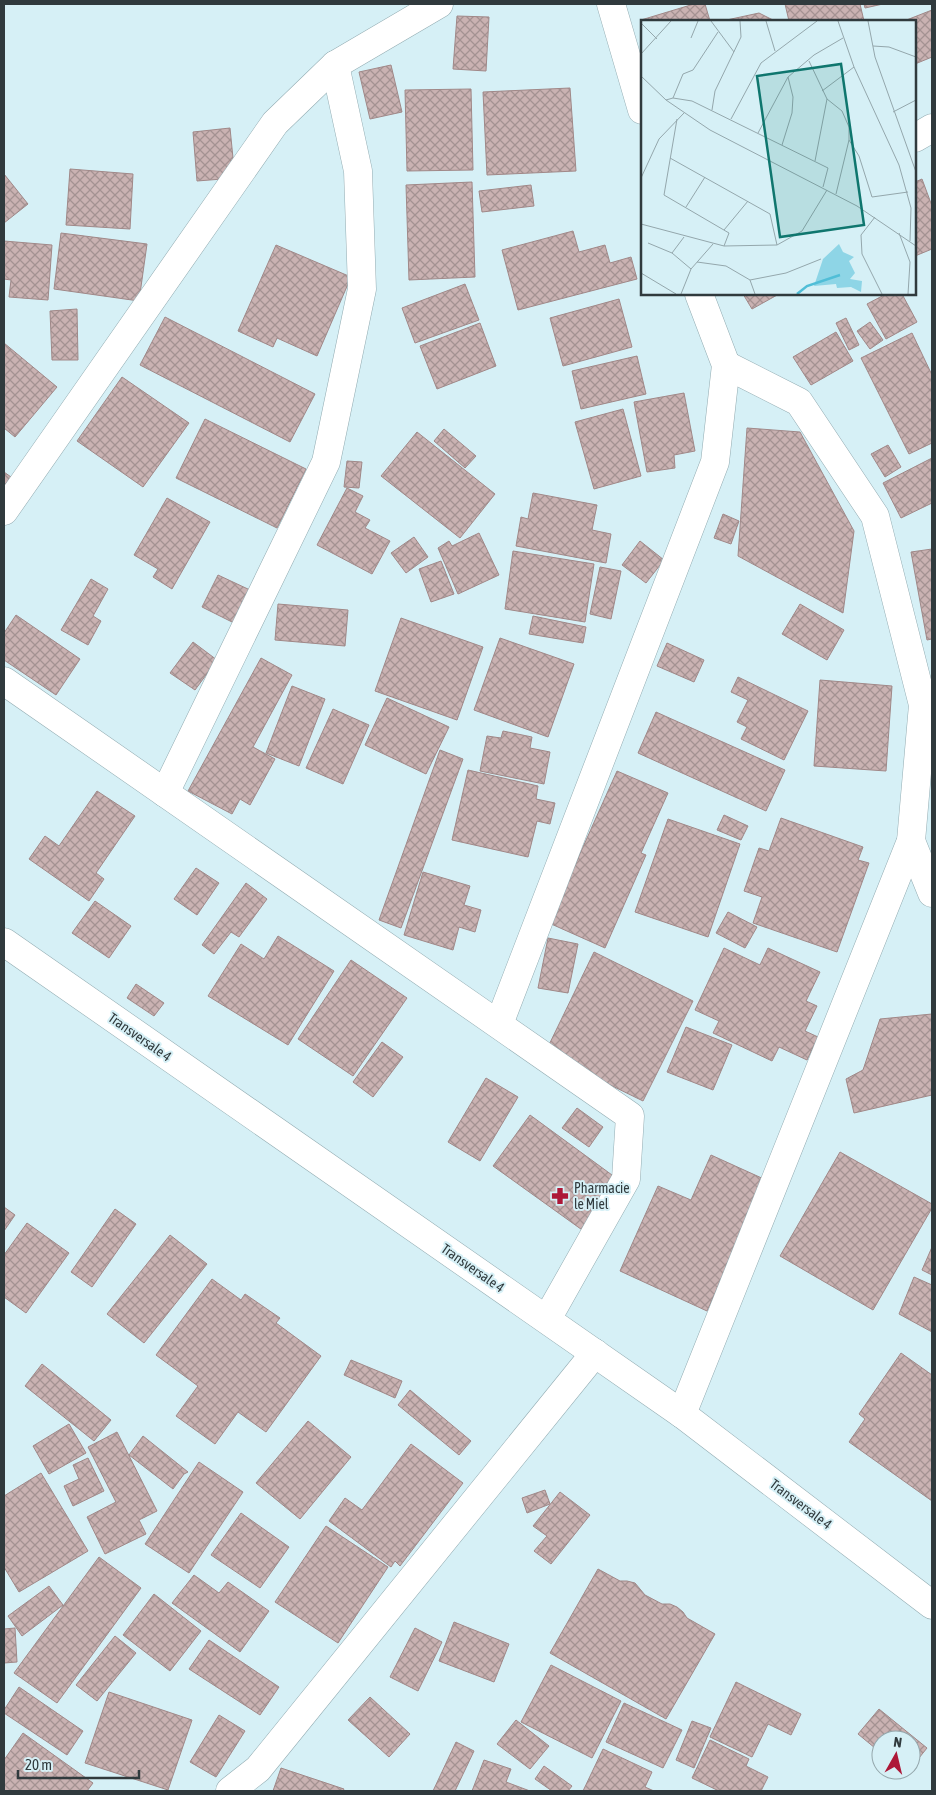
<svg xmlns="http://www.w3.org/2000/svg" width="936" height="1795" viewBox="0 0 936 1795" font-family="'Asap Condensed',sans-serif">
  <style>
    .building { fill: url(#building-cross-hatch); stroke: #a08888 }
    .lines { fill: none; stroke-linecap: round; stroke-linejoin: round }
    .minor-casing { stroke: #93acb2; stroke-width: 29 }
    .secondary-casing { stroke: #93acb2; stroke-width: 29 }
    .minor { stroke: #fff; stroke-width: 28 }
    .secondary { stroke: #fff; stroke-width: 28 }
    .labels { text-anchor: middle; stroke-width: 4; stroke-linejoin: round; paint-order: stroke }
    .street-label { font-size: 14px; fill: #303a3d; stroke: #d6f0f6 }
    .poi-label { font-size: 14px; fill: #303a3d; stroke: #d6f0f6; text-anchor: start }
    .inset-river { fill: none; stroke: #50bed7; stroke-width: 2.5 }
    .inset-road { fill: none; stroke: #94a7ac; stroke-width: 1 }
    .view { fill: #0f766e; fill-opacity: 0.15; stroke: #0f766e; stroke-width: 2.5 }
    .inset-edge { fill: none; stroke: #303a3d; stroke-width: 2.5 }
  </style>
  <defs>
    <pattern id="building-cross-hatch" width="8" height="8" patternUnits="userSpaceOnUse" patternTransform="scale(1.25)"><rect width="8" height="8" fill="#cab2b2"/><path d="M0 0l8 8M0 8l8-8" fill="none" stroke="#a49292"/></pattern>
  </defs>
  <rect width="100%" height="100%" fill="#d6f0f6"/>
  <g class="building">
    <path d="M694,4H705L710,21H642V24L641,20Z"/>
    <path d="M785,4H860L864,21H789Z"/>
    <path d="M864,4H883L865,8Z"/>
    <path d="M932,10V57L915,64V21H904Z"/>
    <path d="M759,13L775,21H722Z"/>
    <path d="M457,16L489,17L486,71L453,69Z"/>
    <path d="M391,65L402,112L370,119L359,72Z"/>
    <path d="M570,88L576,171L487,175L483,92Z"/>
    <path d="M471,89L473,170L407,171L405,90Z"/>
    <path d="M230,128L235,178L197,181L193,132Z"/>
    <path d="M70,169L133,174L130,229L66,225Z"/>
    <path d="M4,174L28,204L4,223Z"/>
    <path d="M922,179L932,206V249L915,256V182Z"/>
    <path d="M472,182L475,277L409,280L406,185Z"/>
    <path d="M531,185L534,206L482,212L479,191Z"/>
    <path d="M573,231L579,252L605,245L610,263L631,257L637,279L518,310L502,250Z"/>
    <path d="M61,233L147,244L139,301L54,289Z"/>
    <path d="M4,241L52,245L48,300L9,297L11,280L4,279Z"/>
    <path d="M276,245L351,277L317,356L277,338L273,347L238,331Z"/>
    <path d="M465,284L479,320L415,343L402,308Z"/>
    <path d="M743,294H779L752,309Z"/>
    <path d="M886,294H902L917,322L886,339L867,304Z"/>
    <path d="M619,299L632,347L563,366L550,318Z"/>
    <path d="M77,309L78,360H52L50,311Z"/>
    <path d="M165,317L315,394L290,442L140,365Z"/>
    <path d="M846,318L859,345L849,350L836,323Z"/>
    <path d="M870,322L883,340L870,349L857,331Z"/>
    <path d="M480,323L496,366L437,389L420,346Z"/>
    <path d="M836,332L853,361L811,385L793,357Z"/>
    <path d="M912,333L932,375V443L909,454L861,358Z"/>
    <path d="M4,343L57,387L15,437L4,428Z"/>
    <path d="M637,356L646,394L581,409L572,371Z"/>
    <path d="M122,377L189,423L143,487L77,441Z"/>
    <path d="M684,393L695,451L674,455L675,468L647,472L634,402Z"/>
    <path d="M623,409L641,476L594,489L575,422Z"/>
    <path d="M205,419L306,469L277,528L176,478Z"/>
    <path d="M747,428L800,432L854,531L843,613L738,556Z"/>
    <path d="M444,429L476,456L465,468L434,441Z"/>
    <path d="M417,432L495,494L460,538L381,476Z"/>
    <path d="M888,445L901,467L885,477L871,454Z"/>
    <path d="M932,458V503L901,518L883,483Z"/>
    <path d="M347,461L362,462L359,488L344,487Z"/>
    <path d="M4,472L11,477L4,486Z"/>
    <path d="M347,488L363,496L355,512L370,520L365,528L390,541L372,574L317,545Z"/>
    <path d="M533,493L597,505L592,530L611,534L606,563L516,546L521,517L528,519Z"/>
    <path d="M167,498L210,522L172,589L153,577L158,569L134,555Z"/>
    <path d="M723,514L739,521L731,544L714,538Z"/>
    <path d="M479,533L499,575L458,594L438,548L449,541L452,546Z"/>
    <path d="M414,537L428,557L406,573L391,553Z"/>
    <path d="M640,541L664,560L646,583L622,565Z"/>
    <path d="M932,549V639L927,640L911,552Z"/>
    <path d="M513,551L594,564L585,622L505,609Z"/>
    <path d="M441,561L454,594L431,602L419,569Z"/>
    <path d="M600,567L621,571L611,619L590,614Z"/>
    <path d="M218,575L250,590L234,623L202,607Z"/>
    <path d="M91,579L108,589L93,616L101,621L88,645L61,630Z"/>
    <path d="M278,604L348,610L345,646L275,640Z"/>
    <path d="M800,604L844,630L827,660L782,634Z"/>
    <path d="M16,615L80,659L56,695L4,660V633Z"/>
    <path d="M533,616L586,627L583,643L529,634Z"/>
    <path d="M401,618L483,647L457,720L375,691Z"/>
    <path d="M500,638L574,664L548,737L474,710Z"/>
    <path d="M193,642L217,660L195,690L170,673Z"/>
    <path d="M667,643L704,660L694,682L657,666Z"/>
    <path d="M261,658L292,675L253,747L275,759L250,805L240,799L232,814L188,791Z"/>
    <path d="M738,677L808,711L784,760L741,739L747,727L737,722L748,700L731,692Z"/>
    <path d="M820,680L892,686L886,771L814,766Z"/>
    <path d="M292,686L325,699L299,766L266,753Z"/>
    <path d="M387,698L449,727L426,774L365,745Z"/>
    <path d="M333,709L369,725L343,784L306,768Z"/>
    <path d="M656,712L785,770L766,811L638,753Z"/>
    <path d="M503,731L532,737L530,748L550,752L544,784L480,771L487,736L501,738Z"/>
    <path d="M440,750L463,759L401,928L379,920Z"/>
    <path d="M468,770L538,786L536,799L555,803L550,824L537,821L528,857L452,840Z"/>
    <path d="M617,771L668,793L641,853L646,855L605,948L549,923Z"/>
    <path d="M97,791L135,816L96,873L104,879L89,901L29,859L45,836L59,846Z"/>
    <path d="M724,815L748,826L741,840L717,830Z"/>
    <path d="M781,818L863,847L858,860L869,863L837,952L753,923L762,897L744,891L759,848L769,851Z"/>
    <path d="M668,819L740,844L708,937L635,912Z"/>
    <path d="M196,868L219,883L197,915L174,899Z"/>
    <path d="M423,872L470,886L464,905L481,910L475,932L459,927L453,950L404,935Z"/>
    <path d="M246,883L267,899L239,937L231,932L214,954L202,945Z"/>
    <path d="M95,901L131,926L109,958L72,933Z"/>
    <path d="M728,912L757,927L745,948L716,933Z"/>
    <path d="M278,936L334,971L288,1045L208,996L241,944L264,959Z"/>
    <path d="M548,938L578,944L568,993L538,988Z"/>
    <path d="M724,948L760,965L768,948L820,972L806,1001L817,1006L805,1031L818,1037L807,1060L779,1047L772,1061L713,1033L719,1021L695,1010Z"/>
    <path d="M594,952L693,1001L643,1101L545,1053Z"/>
    <path d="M351,960L407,998L353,1076L298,1039Z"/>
    <path d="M136,984L164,1003L154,1016L127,998Z"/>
    <path d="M932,1014V1095L854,1113L846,1079L863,1070L880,1019Z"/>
    <path d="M686,1027L732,1045L713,1090L667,1072Z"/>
    <path d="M382,1042L403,1057L373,1097L353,1082Z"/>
    <path d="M486,1078L518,1097L480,1161L448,1142Z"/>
    <path d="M577,1108L603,1127L589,1147L562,1128Z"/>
    <path d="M530,1115L612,1175L585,1232L493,1166Z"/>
    <path d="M840,1152L932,1204V1208L873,1310L780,1256Z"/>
    <path d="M711,1155L766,1180L707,1311L620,1271L658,1186L691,1200Z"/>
    <path d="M4,1207L15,1215L4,1231Z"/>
    <path d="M115,1209L136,1224L92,1287L71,1272Z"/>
    <path d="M27,1223L69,1253L26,1313L4,1297V1255Z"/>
    <path d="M170,1235L207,1264L144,1343L107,1314Z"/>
    <path d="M932,1247V1275L922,1270Z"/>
    <path d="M914,1277L932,1285V1332L899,1314Z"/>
    <path d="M212,1279L241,1300L245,1294L280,1318L276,1323L321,1356L266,1432L238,1412L215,1444L176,1416L198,1386L156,1355Z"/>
    <path d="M901,1353L932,1375V1501L849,1442L865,1419L859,1414Z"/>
    <path d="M351,1360L402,1381L395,1398L344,1375Z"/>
    <path d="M42,1364L111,1420L94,1441L25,1386Z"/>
    <path d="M410,1390L471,1441L459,1455L398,1405Z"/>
    <path d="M308,1421L351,1457L300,1519L256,1483Z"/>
    <path d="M69,1424L86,1453L49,1474L33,1446Z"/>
    <path d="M117,1432L157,1511L139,1520L146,1534L105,1554L87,1517L116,1502L88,1447Z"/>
    <path d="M143,1436L188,1472L184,1474L173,1489L129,1455Z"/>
    <path d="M411,1444L463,1483L400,1566L395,1561L391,1567L329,1521L345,1498L362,1510Z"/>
    <path d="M88,1458L104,1491L73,1506L64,1486L79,1479L73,1465Z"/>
    <path d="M199,1462L243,1492L189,1573L145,1544Z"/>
    <path d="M41,1473L88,1551L19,1592L4,1567V1496Z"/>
    <path d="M545,1490L550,1504L527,1513L522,1498Z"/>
    <path d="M560,1492L590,1515L551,1564L534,1551L547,1536L533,1526Z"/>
    <path d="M241,1513L289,1547L260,1588L211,1555Z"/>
    <path d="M326,1526L388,1567L338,1643L275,1602Z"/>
    <path d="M99,1557L141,1588L57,1703L14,1673Z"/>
    <path d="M598,1569L620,1581H627L635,1583L645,1595L662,1604H670L677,1607L683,1612L687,1618L715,1634L666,1719L550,1653Z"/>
    <path d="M194,1575L219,1593L228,1582L269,1611L240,1652L172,1603Z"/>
    <path d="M49,1586L63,1605L22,1636L8,1616Z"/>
    <path d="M154,1594L201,1631L170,1671L123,1635Z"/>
    <path d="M454,1622L509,1644L494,1682L439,1661Z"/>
    <path d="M15,1628L17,1662L4,1663V1629Z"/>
    <path d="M415,1628L442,1642L418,1691L390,1677Z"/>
    <path d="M115,1636L136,1653L97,1701L76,1685Z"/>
    <path d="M209,1640L279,1687L260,1715L189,1669Z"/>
    <path d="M551,1665L621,1701L592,1758L521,1722Z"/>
    <path d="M736,1682L801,1714L791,1735L768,1724L752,1757L710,1737Z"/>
    <path d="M19,1687L83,1731L67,1755L4,1713V1710Z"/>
    <path d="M109,1692L192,1720L168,1790L85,1763Z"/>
    <path d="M370,1697L410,1734L389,1757L348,1720Z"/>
    <path d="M624,1703L682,1730L663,1768L606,1742Z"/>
    <path d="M879,1709L927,1748L911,1768V1740H881V1753L858,1734Z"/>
    <path d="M219,1715L245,1731L216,1777L190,1762Z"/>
    <path d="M516,1720L549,1746L530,1769L497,1744Z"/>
    <path d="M692,1721L711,1728L694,1768L676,1760Z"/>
    <path d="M23,1733L93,1783L87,1791H4V1760Z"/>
    <path d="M710,1740L749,1759L746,1766L768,1777L761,1791H719L692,1778Z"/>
    <path d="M456,1742L474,1751L455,1791H433Z"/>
    <path d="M603,1749L652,1772L645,1787L654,1791H583Z"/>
    <path d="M484,1760L511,1769L506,1782L530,1791H472Z"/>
    <path d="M544,1766L572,1786L568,1791H552L535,1779Z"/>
    <path d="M281,1768L344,1789L343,1791H273Z"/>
  </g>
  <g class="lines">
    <g class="minor-casing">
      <g id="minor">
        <path d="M611,4L642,110"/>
        <path d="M915,138L932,128"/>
        <path d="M4,511L275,123L335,65L439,4"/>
        <path d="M4,681L630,1116L626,1179L547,1319"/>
        <path d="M165,793L326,462L362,289L358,171L335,65"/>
        <path d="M911,841L932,893"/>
        <path d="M499,1024L715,462L726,365L699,294"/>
        <path d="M682,1414L911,841L923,705L875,516L799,402L726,365"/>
        <path d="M230,1791L258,1769L595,1353"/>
      </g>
    </g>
    <g class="secondary-casing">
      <path id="secondary" d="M4,942L682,1414L932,1605"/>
    </g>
    <use href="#minor" class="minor"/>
    <use href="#secondary" class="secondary"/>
  </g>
  <defs>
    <g id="pharmacy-bare" transform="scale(1.35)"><path d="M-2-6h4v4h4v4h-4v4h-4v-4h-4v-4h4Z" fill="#ad1838" stroke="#d6f0f6" stroke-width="2.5" paint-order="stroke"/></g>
  </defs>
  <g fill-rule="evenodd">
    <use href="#pharmacy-bare" x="560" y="1196"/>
  </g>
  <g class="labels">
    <g class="street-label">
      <text transform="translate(140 1037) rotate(35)" y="5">Transversale 4</text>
      <text transform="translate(473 1268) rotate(35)" y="5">Transversale 4</text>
      <text transform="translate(801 1504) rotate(37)" y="5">Transversale 4</text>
    </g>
    <g class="poi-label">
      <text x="574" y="1193">Pharmacie<tspan x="574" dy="16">le Miel</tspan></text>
    </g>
  </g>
  <g transform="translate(641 20)">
    <rect width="275" height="275" fill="#d6f0f6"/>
    <path d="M198,224L202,232L213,237L208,241L214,253L209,259L221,261L220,272L210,267L196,268L195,264L173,266L182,239Z" fill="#8ed5e6"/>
    <path class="inset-river" d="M156,274L166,266L199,255"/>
    <path class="inset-road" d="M70,1L93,32M125,1L134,31M197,1L213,47L258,145L270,188L269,221M227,1L234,37L275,152M0,3L16,19M50,18L57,1M232,26L248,27L275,37M0,34L30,1M168,41L186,79L174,141M0,56L25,80L69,110L216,186L275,226M181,71L213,47M32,78L42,54L52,50L77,12M186,79L201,91L208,107V120L195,174M25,80L32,78L51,81L187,148L182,167M71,90L74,71L100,17L99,1M252,92L275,80M36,99L23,175L88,213L83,226M90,99L120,43L176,1M117,113L147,57L173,35L202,18M208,120L218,136L231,177L267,172M141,125L151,93L152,77L147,57M29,138L129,194L136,225M0,158L18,119L43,93M45,187L64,157M234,197L220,215L221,234L241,274M0,204L83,226L136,225L161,211L186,170M83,210L107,181M258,213L269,242L267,274M7,223L31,233L50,249M31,233L43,217M56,242L85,246L109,260M0,253L35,274M40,274L50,249L72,224M114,274L109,260L145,253L180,239"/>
    <path class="view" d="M200,44L223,205L139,217L116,56Z"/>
    <rect width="275" height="275" class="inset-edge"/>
  </g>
  <rect width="936" height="1795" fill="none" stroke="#303a3d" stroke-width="10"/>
  <g transform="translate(896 1755) rotate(8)"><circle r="24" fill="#d6f0f6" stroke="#94a7ac"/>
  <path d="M0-4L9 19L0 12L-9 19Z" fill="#ad1838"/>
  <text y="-8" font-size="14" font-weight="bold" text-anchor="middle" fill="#303a3d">N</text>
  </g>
  <path d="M18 1770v8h121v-8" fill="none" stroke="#303a3d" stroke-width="2.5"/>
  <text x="25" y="1770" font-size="15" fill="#303a3d" stroke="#d6f0f6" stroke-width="4" paint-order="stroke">20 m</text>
</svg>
